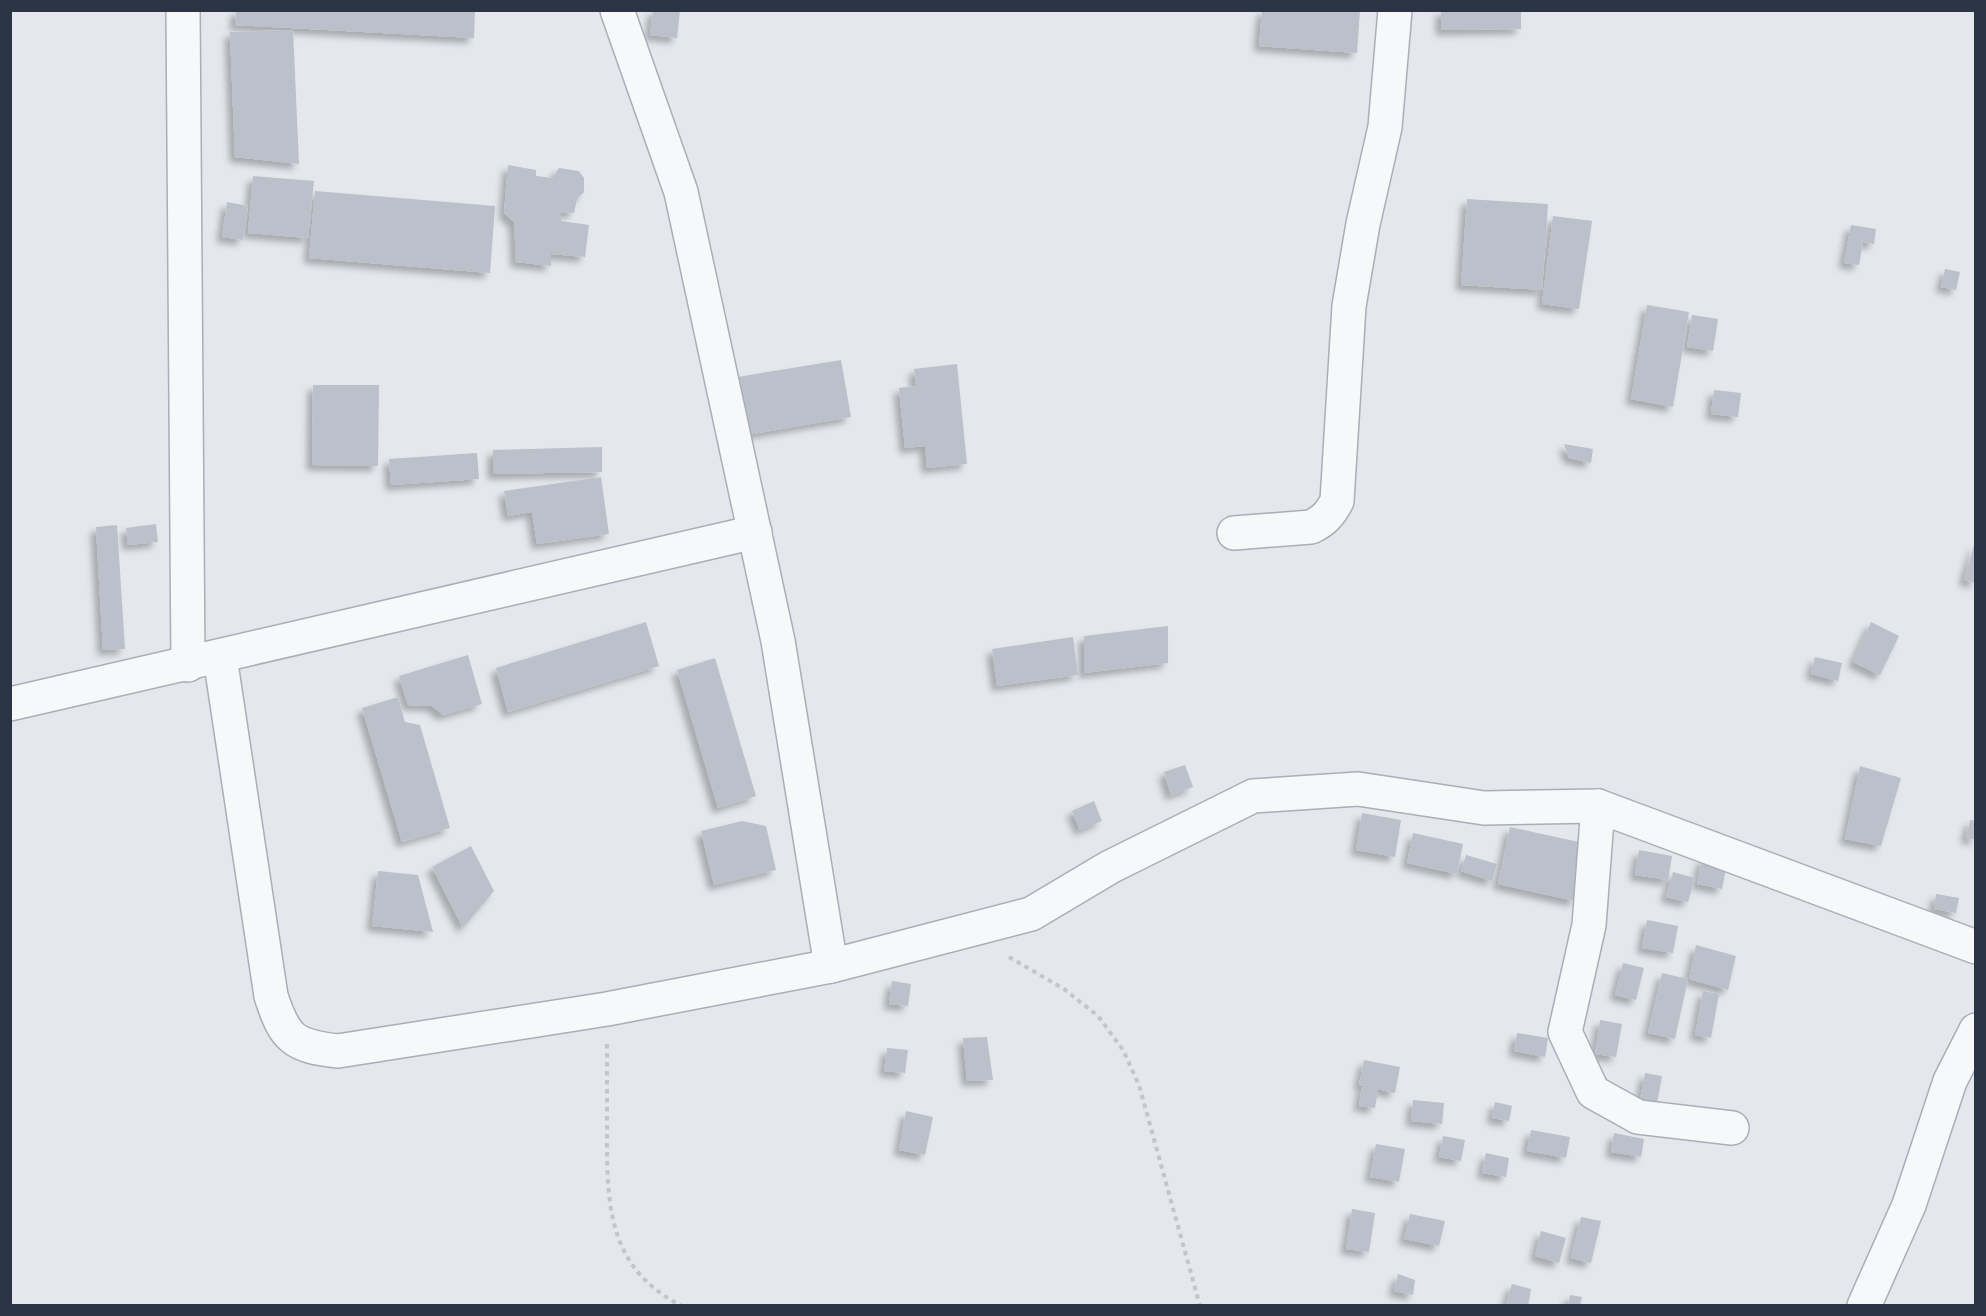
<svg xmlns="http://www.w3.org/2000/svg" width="1986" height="1316" viewBox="0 0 1986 1316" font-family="'Archivo Narrow',sans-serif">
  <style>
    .building { fill: #bbc0ca; filter: url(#shadow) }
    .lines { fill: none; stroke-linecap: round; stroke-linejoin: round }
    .minor-casing { stroke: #a9aeb7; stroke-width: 36 }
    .path { stroke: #c2c5cb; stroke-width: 4; stroke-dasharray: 4.5 4.5; stroke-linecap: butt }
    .minor { stroke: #f7f8fa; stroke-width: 33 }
  </style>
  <defs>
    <filter id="shadow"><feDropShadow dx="-5.5" dy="5.5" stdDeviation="3" flood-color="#0004"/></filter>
  </defs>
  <rect width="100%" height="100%" fill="#e4e7ec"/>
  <g class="building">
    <path d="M236,10H475L474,38L235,25Z"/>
    <path d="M653,10H680L677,38L650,35Z"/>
    <path d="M1262,10H1360L1357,53L1259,46Z"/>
    <path d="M1441,10H1521V29L1441,30Z"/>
    <path d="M293,30L299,164L235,157L230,32Z"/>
    <path d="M508,165L536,170V176L552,178L559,168L579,171L584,178V192L577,199L574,213L561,212V221L589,225L585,257L551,254V266L516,262L514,222L504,213Z"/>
    <path d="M253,176L314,181L308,238L248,233Z"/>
    <path d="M315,191L495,206L490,273L309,258Z"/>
    <path d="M1467,199L1548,204L1542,290L1461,285Z"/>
    <path d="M227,202L248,206L243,240L222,237Z"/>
    <path d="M1553,216L1592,221L1579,309L1542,304Z"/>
    <path d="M1851,225L1876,229L1874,244L1863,242L1859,265L1844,263Z"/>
    <path d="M1945,269L1960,272L1956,290L1941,287Z"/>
    <path d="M1647,305L1689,312L1673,407L1631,399Z"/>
    <path d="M1692,315L1718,319L1713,351L1687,347Z"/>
    <path d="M841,360L851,417L741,436L732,378Z"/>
    <path d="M957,364L967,464L927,468L925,446L905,448L899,388L916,386L914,369Z"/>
    <path d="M313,385H379L378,466L312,465Z"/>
    <path d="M1714,390L1741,393L1738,417L1711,414Z"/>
    <path d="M1564,444L1593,449L1591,463L1569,458Z"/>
    <path d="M602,447V472L493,474V450Z"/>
    <path d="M477,453L479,479L391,485L389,459Z"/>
    <path d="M601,477L609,534L537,544L532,512L508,516L504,491Z"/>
    <path d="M156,524L158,542L128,545L126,528Z"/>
    <path d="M117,525L125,649L103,650L96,527Z"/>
    <path d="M1974,545H1976V583L1964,580Z"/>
    <path d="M646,622L659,666L508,712L496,668Z"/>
    <path d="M1871,622L1899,636L1880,675L1853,662Z"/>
    <path d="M1168,626V663L1084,673V636Z"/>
    <path d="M1073,637L1078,675L997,686L992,649Z"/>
    <path d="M468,655L482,704L443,715L432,706L408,705L399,676Z"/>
    <path d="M1815,657L1842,663L1838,681L1811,674Z"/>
    <path d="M715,658L756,796L718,808L677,670Z"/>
    <path d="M398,697L405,722L420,725L450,828L402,842L362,708Z"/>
    <path d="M1185,765L1193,787L1171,795L1164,772Z"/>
    <path d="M1860,766L1901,778L1881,846L1845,839Z"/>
    <path d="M1094,801L1102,821L1080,830L1072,811Z"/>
    <path d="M1362,813L1401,820L1395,857L1356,850Z"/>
    <path d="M1970,820L1976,821V840L1966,838Z"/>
    <path d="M742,821L766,826L776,870L714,885L701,831Z"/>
    <path d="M1510,827L1588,844L1575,901L1498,884Z"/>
    <path d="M1413,833L1463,844L1457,874L1407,863Z"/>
    <path d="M471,846L494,891L463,928L432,867Z"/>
    <path d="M1639,850L1672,856L1668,880L1635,875Z"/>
    <path d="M1466,855L1497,864L1492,881L1461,871Z"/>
    <path d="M1702,858L1727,863L1722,889L1697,884Z"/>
    <path d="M378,871L418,875L433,932L372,926Z"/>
    <path d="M1673,872L1695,878L1688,902L1666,897Z"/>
    <path d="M1936,894L1959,898L1956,913L1934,909Z"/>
    <path d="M1647,920L1678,926L1673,953L1642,948Z"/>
    <path d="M1696,945L1736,956L1728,990L1689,979Z"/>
    <path d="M1623,963L1644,968L1636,1000L1615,995Z"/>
    <path d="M1662,973L1688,979L1675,1039L1648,1033Z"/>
    <path d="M892,981L911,984L908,1006L889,1004Z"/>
    <path d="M1703,991L1719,994L1711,1038L1695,1035Z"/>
    <path d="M1600,1020L1622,1024L1616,1057L1595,1054Z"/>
    <path d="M1517,1033L1548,1038L1545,1057L1514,1051Z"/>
    <path d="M987,1037L993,1080L967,1081L963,1038Z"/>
    <path d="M887,1048L908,1050L905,1073L884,1071Z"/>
    <path d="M1364,1060L1400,1067L1395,1093L1359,1085Z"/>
    <path d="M1645,1073L1662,1076L1657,1104L1640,1100Z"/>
    <path d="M1362,1087L1378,1090L1375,1108L1359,1106Z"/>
    <path d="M1413,1100L1444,1103L1442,1124L1411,1121Z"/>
    <path d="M1495,1102L1512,1106L1509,1121L1492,1118Z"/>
    <path d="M906,1111L933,1117L925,1155L899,1150Z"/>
    <path d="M1531,1130L1570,1137L1566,1158L1527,1151Z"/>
    <path d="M1614,1133L1644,1139L1641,1157L1611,1152Z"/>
    <path d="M1443,1136L1465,1140L1461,1161L1439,1157Z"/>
    <path d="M1376,1144L1405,1149L1399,1182L1370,1177Z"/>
    <path d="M1486,1153L1509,1158L1506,1177L1482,1173Z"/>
    <path d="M1352,1209L1375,1213L1369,1252L1346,1249Z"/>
    <path d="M1410,1214L1445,1221L1439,1246L1404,1239Z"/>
    <path d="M1581,1217L1601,1221L1591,1263L1571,1258Z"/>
    <path d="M1541,1231L1566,1238L1559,1263L1535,1256Z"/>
    <path d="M1398,1274L1415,1280L1413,1295L1394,1291Z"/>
    <path d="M1512,1284L1531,1289L1528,1306L1506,1304Z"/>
    <path d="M1570,1295L1582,1297L1580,1306H1568Z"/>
  </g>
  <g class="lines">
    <g class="minor-casing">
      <g id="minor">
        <path d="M183,10L188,665"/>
        <path d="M617,10L681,192L778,641L831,966"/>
        <path d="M1234,533L1311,527C1324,521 1330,514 1337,501L1349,306L1363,224L1385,127L1395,10"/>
        <path d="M220,657L271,996C285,1039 293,1046 338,1051L607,1009L831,966L1031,914L1110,867L1253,796L1358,789L1484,808L1598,806L1976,947"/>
        <path d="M10,704L755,532"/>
        <path d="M1598,806L1589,925L1565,1032L1593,1092L1638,1117L1732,1128"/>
        <path d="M1864,1306L1909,1205L1950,1081L1976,1030"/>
      </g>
    </g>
    <g class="path">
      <path d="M1009,957L1064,989L1098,1016L1123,1050L1139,1085L1200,1306"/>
      <path d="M607,1044C607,1075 607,1106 607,1137C607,1208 609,1269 682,1306"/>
    </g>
    <use href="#minor" class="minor"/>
  </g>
  <rect width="1986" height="1316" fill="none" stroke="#2b3445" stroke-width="24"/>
</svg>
